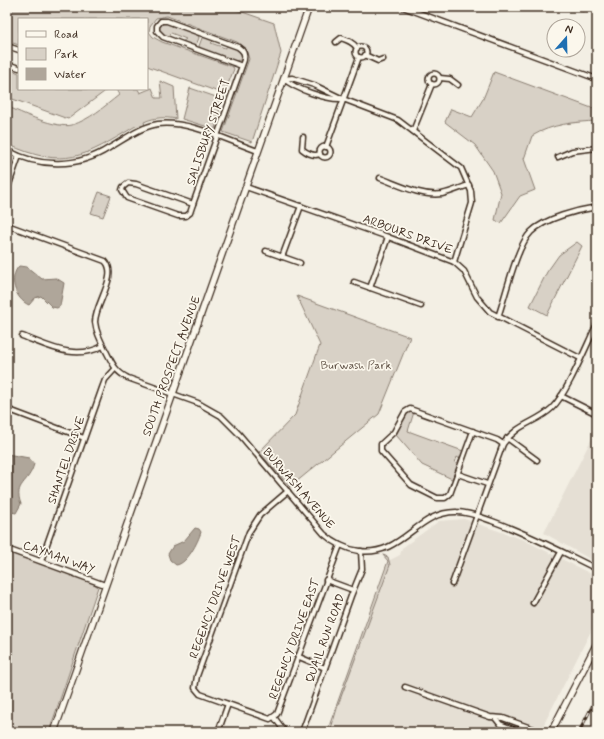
<svg xmlns="http://www.w3.org/2000/svg" width="604" height="739" viewBox="0 0 604 739" font-family="Mynerve,sans-serif">
  <style>
    .built { fill: #e5dfd4 }
    .green { fill: #d8d1c6; stroke: #8a7e72 }
    .water { fill: #afa69a; stroke: #817468 }
    .lines { fill: none; stroke-linecap: round; stroke-linejoin: round }
    .minor-casing { stroke: #3b2a1e; stroke-width: 7 }
    .major-casing { stroke: #3b2a1e; stroke-width: 8 }
    .minor { stroke: #fbf7ec; stroke-width: 4 }
    .major { stroke: #fbf7ec; stroke-width: 5.5 }
    .rail-casing { stroke: #3b2a1e; stroke-width: 3 }
    .rail { stroke: #fbf7ec; stroke-width: 1.5; stroke-dasharray: 4.5; stroke-linecap: butt }
    .labels { text-anchor: middle; stroke-width: 3.5; stroke-linejoin: round; paint-order: stroke }
    .street-label { font-size: 12px; fill: #3b2a1e; stroke: #fbf7ec }
    .park-label { font-size: 12px; fill: #625448; stroke: #fbf7ec }
  </style>
  <rect width="100%" height="100%" fill="#f3efe4"/>
  <filter id="ink" filterUnits="userSpaceOnUse"><feTurbulence type="fractalNoise" baseFrequency=".025" numOctaves="2"/><feDisplacementMap in="SourceGraphic" scale="8" xChannelSelector="R" yChannelSelector="G"/><feConvolveMatrix kernelMatrix="1 2 1 2 8 2 1 2 1" color-interpolation-filters="sRGB"/></filter>
  <g filter="url(#ink)">
    <g class="built">
      <path d="M597,428V563L544,533Z"/>
      <path d="M464,519L524,540L597,577V619L540,732H327L388,561L400,555L402,548L439,521Z"/>
    </g>
    <g class="green">
      <path d="M7,7H228L274,23L281,53L252,142L223,132L249,59L246,49L237,42L167,16L156,18L150,26L149,32L153,37L162,42L233,67L234,69L224,94L147,66V19H19V45L7,41Z"/>
      <path d="M163,22L197,33L199,38L196,45L193,46L182,42L186,39L171,33L167,37L159,31V26Z"/>
      <path d="M205,36L214,40L211,43L225,48L229,45L240,50L242,55L241,60L232,61L201,49L199,46L202,38Z"/>
      <path d="M7,68L19,73V89H108L68,119L7,97Z"/>
      <path d="M494,72L597,110V121C574,122 552,124 532,136L524,159L535,190L520,196L501,223L495,220L501,193L493,171L475,145L445,122L451,109L472,117L483,99Z"/>
      <path d="M160,81L174,87L176,119C165,117 155,117 144,122L145,125L137,127L136,126L134,127C84,157 65,170 7,144V106C20,113 58,129 72,125C89,120 105,106 119,95L116,89H138L140,93L152,88L156,98H162Z"/>
      <path d="M190,88L222,99L215,129L182,119Z"/>
      <path d="M99,192L111,196L103,217L91,213Z"/>
      <path d="M577,242L582,246L547,315L530,306L547,272L559,255Z"/>
      <path d="M297,296L410,337L379,414L290,487L259,452L295,415L320,345Z"/>
      <path d="M409,411L414,412L408,431L463,451L460,459L457,457L455,463L458,465L452,479L422,465L396,435L406,413Z"/>
      <path d="M7,551L93,583L98,587L49,732H7Z"/>
      <path d="M383,555L388,557L390,565L338,705L330,732H327L388,561Z"/>
    </g>
    <g class="water">
      <path d="M19,266L27,267L42,279L56,278L64,283L60,306L57,308L52,307L41,296L35,298L29,305C15,299 8,278 19,266Z"/>
      <path d="M7,454L29,458L34,464C29,484 13,483 21,504L16,513L7,511Z"/>
      <path d="M195,528L199,529L201,532C198,542 187,564 176,565L170,560L168,554L173,546L184,541Z"/>
    </g>
    <g class="lines">
      <g class="minor-casing">
        <g id="minor">
          <path d="M403,7L597,79"/>
          <path d="M583,8L584,7"/>
          <path d="M336,42L341,38C347,40 353,42 357,48"/>
          <path d="M7,46L19,50"/>
          <circle cx="361" cy="52" r="5.5"/>
          <path d="M365,55L378,61L383,59"/>
          <path d="M7,64L19,68"/>
          <circle cx="434" cy="79" r="5.5"/>
          <path d="M440,78L450,79L458,85"/>
          <path d="M284,79L292,78L314,85L343,99L398,120L461,168L471,191L472,203L454,262"/>
          <path d="M284,79C295,89 327,100 342,99"/>
          <path d="M413,131L432,84"/>
          <path d="M303,137L302,149C307,153 313,157 320,154"/>
          <circle cx="325" cy="152" r="5.5"/>
          <path d="M326,147L359,57"/>
          <path d="M7,150C39,168 78,168 109,148C125,139 140,127 158,124C190,120 228,141 258,151"/>
          <path d="M558,157L572,151L597,148"/>
          <path d="M380,178C399,185 422,197 442,194C451,192 460,188 469,185"/>
          <path d="M128,183L136,184L193,204L190,213L186,216H178L127,198L122,190L123,187Z"/>
          <path d="M246,187L388,237L454,262L464,271L477,297L490,312L580,358"/>
          <path d="M7,190L19,156"/>
          <path d="M193,204L244,60C245,54 244,51 238,47L167,21H161L157,26V31L163,37L242,66"/>
          <path d="M7,225L105,261C119,275 95,304 95,322C96,332 102,344 107,353C113,365 116,372 128,378L198,403L221,416L239,434L324,534C334,543 346,549 359,551C403,557 416,511 457,512C469,512 481,517 492,521C529,534 562,552 597,569"/>
          <path d="M266,251L300,263"/>
          <path d="M282,257L301,206"/>
          <path d="M354,282L421,306"/>
          <path d="M370,288L388,237"/>
          <path d="M498,317C506,295 516,247 531,232C545,218 578,210 597,207"/>
          <path d="M22,336C49,346 75,361 103,346"/>
          <path d="M561,396L597,414"/>
          <path d="M7,409L84,438"/>
          <path d="M473,431L450,494L445,498H437L411,485L381,451V444L394,432L405,412L410,409L497,440L503,444"/>
          <path d="M507,438L537,460"/>
          <path d="M458,474L487,484"/>
          <path d="M288,491L260,515L249,532L197,676L195,688L200,694L270,719L277,714L340,545"/>
          <path d="M7,549L105,585"/>
          <path d="M41,561L102,388L105,380L115,369"/>
          <path d="M326,580L353,590"/>
          <path d="M452,584L503,444C518,423 536,423 552,408C567,394 587,344 597,324"/>
          <path d="M533,603L561,552"/>
          <path d="M297,656L325,668"/>
          <path d="M405,687L490,717L503,718L542,732"/>
          <path d="M274,717L285,732"/>
          <path d="M496,719L500,724L520,732"/>
          <path d="M218,732L228,704"/>
          <path d="M302,732L351,596L362,569L361,551"/>
        </g>
      </g>
      <g class="major-casing">
        <g id="major">
          <path d="M54,732L309,7"/>
          <path d="M551,732L597,643"/>
        </g>
      </g>
      <use href="#minor" class="minor"/>
      <use href="#major" class="major"/>
      <g class="rail-casing">
        <path id="rail" d="M579,732L597,697"/>
      </g>
      <use href="#rail" class="rail"/>
    </g>
  </g>
  <g class="labels">
    <g class="street-label">
      <text transform="translate(208 132) rotate(-71)" y="4">SALISBURY STREET</text>
      <text transform="translate(408 234) rotate(20)" y="4">ARBOURS DRIVE</text>
      <text transform="translate(171 366) rotate(-70)" y="4">SOUTH PROSPECT AVENUE</text>
      <text transform="translate(66 460) rotate(-71)" y="4">SHANTEL DRIVE</text>
      <text transform="translate(299 488) rotate(49)" y="4">BURWASH AVENUE</text>
      <text transform="translate(59 557) rotate(20)" y="4">CAYMAN WAY</text>
      <text transform="translate(215 597) rotate(-70)" y="4">REGENCY DRIVE WEST</text>
      <text transform="translate(325 638) rotate(-70)" y="4">QUAIL RUN ROAD</text>
      <text transform="translate(294 639) rotate(-70)" y="4">REGENCY DRIVE EAST</text>
    </g>
    <g class="park-label">
      <text x="356" y="369">Burwash Park</text>
    </g>
  </g>
  <rect width="604" height="739" fill="none" stroke="#fbf7ec" stroke-width="24"/>
  <rect x="12" y="12" width="580" height="715" fill="none" stroke="#3b2a1e" stroke-width="1.5" filter="url(#ink)"/>
  <rect x="18" y="18" width="130" height="72" fill="#fbf7ec" stroke="#aea59a"/>
  <rect x="26" y="31" width="20" height="6" fill="#fbf7ec" stroke="#aea59a"/>
  <text x="54" y="38" font-size="12" fill="#3b2a1e">Road</text>
  <rect x="26" y="48" width="20" height="12" fill="#d8d1c6" stroke="#aea59a"/>
  <text x="54" y="58" font-size="12" fill="#3b2a1e">Park</text>
  <rect x="26" y="68" width="20" height="12" fill="#afa69a" stroke="#aea59a"/>
  <text x="54" y="78" font-size="12" fill="#3b2a1e">Water</text>
  <g transform="translate(566 38) rotate(20)"><circle r="19" fill="#fbf7ec" stroke="#aea59a"/>
  <path d="M0-3L7 15L0 10L-7 15Z" fill="#1f6fb2"/>
  <text y="-6" font-size="11" font-weight="bold" text-anchor="middle" fill="#3b2a1e">N</text>
  </g>
</svg>
